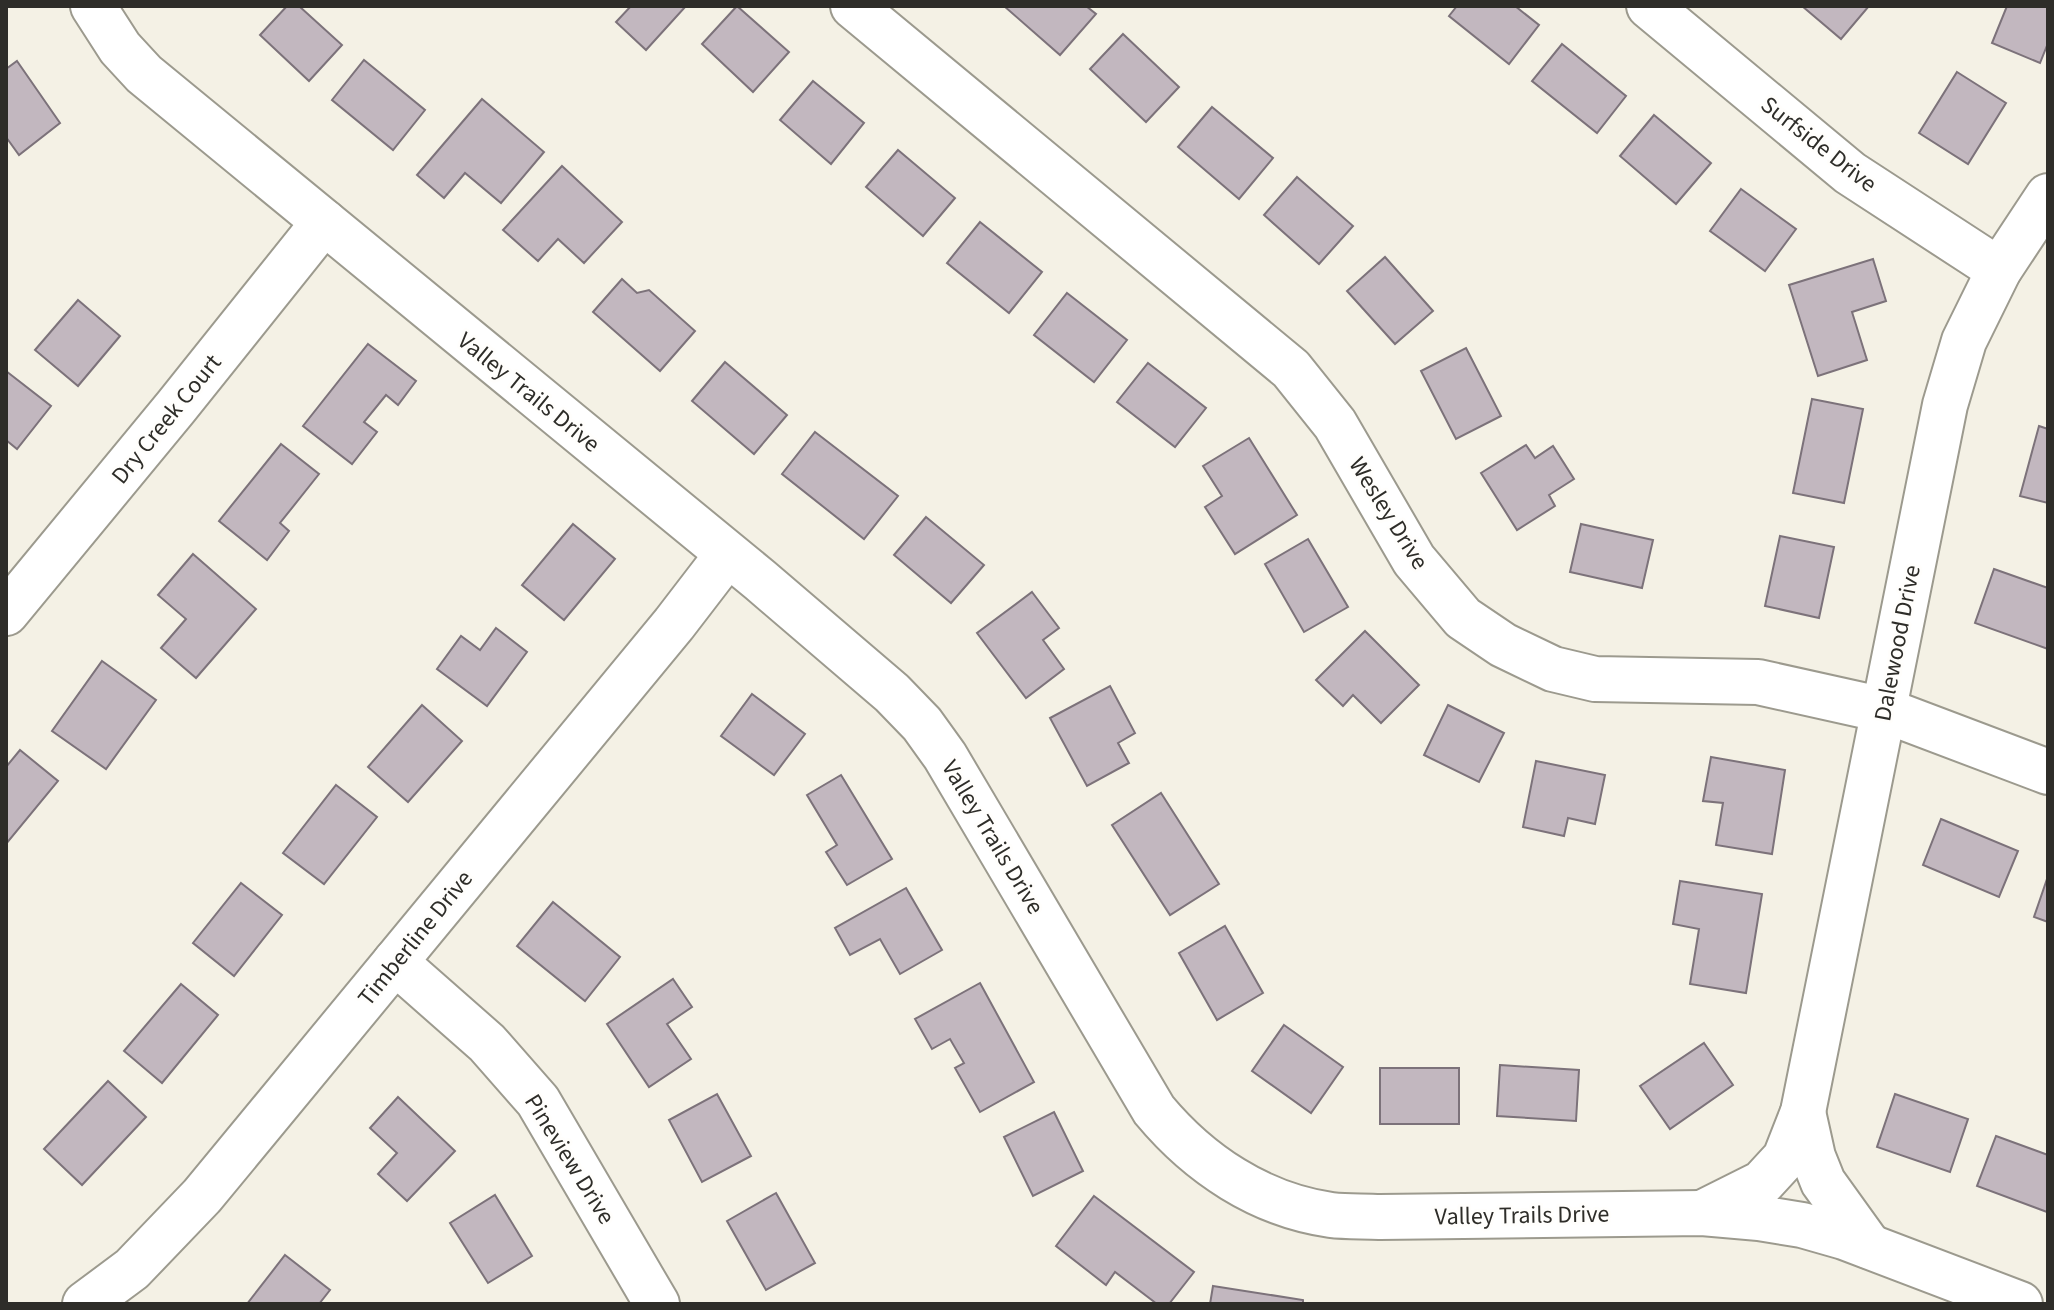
<svg xmlns="http://www.w3.org/2000/svg" width="2054" height="1310" viewBox="0 0 2054 1310" font-family="'Source Sans 3',sans-serif">
  <style>
    .building { fill: #c2b7bf; stroke: #7c727a; stroke-width: 2 }
    .lines { fill: none; stroke-linecap: round; stroke-linejoin: round }
    .minor-casing { stroke: #9c9a8e; stroke-width: 48 }
    .minor { stroke: #fff; stroke-width: 44 }
    .labels { text-anchor: middle; stroke-width: 6; stroke-linejoin: round; paint-order: stroke }
    .street-label { font-size: 24px; fill: #2e2d29; stroke: #fffefc }
  </style>
  <rect width="100%" height="100%" fill="#f4f1e5"/>
  <g class="building">
    <path d="M287,6H299L342,45L309,81L260,35Z"/>
    <path d="M631,6H686L646,50L616,22Z"/>
    <path d="M737,6L789,52L753,92L702,44Z"/>
    <path d="M1004,6H1086L1096,14L1060,55Z"/>
    <path d="M1457,6H1515L1539,25L1509,64L1449,16Z"/>
    <path d="M1802,6H1869L1841,39Z"/>
    <path d="M2007,6H2048V43L2040,63L1992,43Z"/>
    <path d="M1123,34L1179,87L1146,122L1090,69Z"/>
    <path d="M1562,44L1626,96L1597,133L1532,81Z"/>
    <path d="M364,60L425,110L393,150L332,100Z"/>
    <path d="M17,61L60,123L19,155L6,137V69Z"/>
    <path d="M1957,72L2006,103L1968,164L1919,133Z"/>
    <path d="M813,81L864,123L831,164L780,120Z"/>
    <path d="M482,99L544,152L501,203L465,173L444,198L417,175Z"/>
    <path d="M1212,107L1273,158L1239,199L1178,147Z"/>
    <path d="M1654,115L1711,163L1676,204L1620,156Z"/>
    <path d="M898,150L955,198L923,236L866,187Z"/>
    <path d="M562,166L622,222L584,263L558,239L538,261L503,230Z"/>
    <path d="M1297,177L1353,226L1319,264L1264,215Z"/>
    <path d="M1741,189L1796,229L1765,271L1710,231Z"/>
    <path d="M980,222L1042,272L1009,313L947,263Z"/>
    <path d="M1385,257L1433,311L1395,344L1347,291Z"/>
    <path d="M1873,259L1886,301L1852,312L1867,360L1818,376L1789,285Z"/>
    <path d="M622,279L637,293L649,290L695,331L660,371L593,312Z"/>
    <path d="M1067,293L1127,340L1094,382L1034,335Z"/>
    <path d="M78,300L120,336L78,386L35,350Z"/>
    <path d="M368,344L416,381L398,405L386,395L364,422L377,432L352,464L303,426Z"/>
    <path d="M1466,348L1501,416L1456,439L1421,371Z"/>
    <path d="M725,362L787,415L754,454L692,401Z"/>
    <path d="M1148,363L1206,408L1175,447L1117,402Z"/>
    <path d="M6,371L51,406L17,449L6,440Z"/>
    <path d="M1812,399L1863,409L1844,503L1793,493Z"/>
    <path d="M2039,426L2048,429V503L2020,496Z"/>
    <path d="M815,432L898,496L864,539L782,474Z"/>
    <path d="M1249,438L1297,515L1235,554L1205,507L1222,496L1203,466Z"/>
    <path d="M281,444L319,474L280,523L289,531L267,560L219,521Z"/>
    <path d="M1526,445L1535,458L1553,446L1574,479L1549,495L1555,506L1517,530L1481,473Z"/>
    <path d="M926,517L984,565L951,603L894,555Z"/>
    <path d="M573,524L615,559L564,620L522,585Z"/>
    <path d="M1581,524L1653,540L1642,588L1570,572Z"/>
    <path d="M1780,536L1834,547L1819,618L1765,606Z"/>
    <path d="M1308,539L1348,607L1304,632L1265,564Z"/>
    <path d="M193,554L256,609L196,678L161,648L186,619L158,595Z"/>
    <path d="M1994,569L2048,588V649L1975,623Z"/>
    <path d="M1032,592L1059,628L1043,640L1064,669L1026,698L977,633Z"/>
    <path d="M496,628L527,652L487,706L437,669L461,636L480,650Z"/>
    <path d="M1365,631L1419,685L1381,723L1353,695L1343,706L1316,680Z"/>
    <path d="M102,661L156,700L106,769L52,731Z"/>
    <path d="M1110,686L1135,733L1118,743L1129,763L1087,786L1050,718Z"/>
    <path d="M752,694L805,734L774,775L721,736Z"/>
    <path d="M422,705L462,741L408,802L368,767Z"/>
    <path d="M1448,705L1504,733L1479,782L1424,755Z"/>
    <path d="M20,750L58,781L6,844V767Z"/>
    <path d="M1711,757L1785,770L1772,854L1716,845L1723,803L1703,801Z"/>
    <path d="M1536,761L1605,775L1595,824L1568,818L1564,836L1523,827Z"/>
    <path d="M841,775L892,859L847,885L826,852L837,845L807,795Z"/>
    <path d="M336,785L377,817L324,884L283,853Z"/>
    <path d="M1161,793L1219,884L1170,915L1112,825Z"/>
    <path d="M1941,819L2018,851L1999,897L1923,865Z"/>
    <path d="M2048,876V922L2034,917Z"/>
    <path d="M1680,881L1762,894L1746,993L1690,984L1699,929L1673,924Z"/>
    <path d="M241,883L282,915L234,976L193,943Z"/>
    <path d="M906,888L942,950L900,974L880,939L850,955L835,928Z"/>
    <path d="M553,902L620,957L585,1001L517,946Z"/>
    <path d="M1225,926L1263,993L1217,1020L1179,953Z"/>
    <path d="M673,979L692,1007L667,1024L691,1059L649,1087L607,1024Z"/>
    <path d="M980,983L1034,1082L980,1112L955,1068L964,1063L950,1039L932,1049L915,1019Z"/>
    <path d="M181,984L218,1015L162,1083L124,1051Z"/>
    <path d="M1284,1025L1343,1067L1311,1113L1252,1071Z"/>
    <path d="M1704,1043L1733,1085L1670,1129L1640,1086Z"/>
    <path d="M1500,1065L1579,1070L1576,1121L1497,1116Z"/>
    <rect x="1380" y="1068" width="79" height="56"/>
    <path d="M108,1081L146,1117L82,1185L44,1149Z"/>
    <path d="M717,1094L751,1156L702,1182L669,1120Z"/>
    <path d="M1895,1094L1968,1119L1950,1172L1877,1147Z"/>
    <path d="M398,1097L455,1151L407,1201L378,1174L397,1153L370,1128Z"/>
    <path d="M1054,1112L1083,1171L1033,1196L1004,1137Z"/>
    <path d="M1996,1136L2048,1155L2047,1212L1977,1186Z"/>
    <path d="M776,1193L815,1263L766,1290L727,1221Z"/>
    <path d="M495,1195L532,1256L488,1283L450,1223Z"/>
    <path d="M1094,1196L1194,1272L1169,1304H1157L1115,1272L1106,1285L1056,1246Z"/>
    <path d="M285,1255L330,1290L319,1304H247Z"/>
    <path d="M1213,1286L1303,1300V1304H1210Z"/>
  </g>
  <g class="lines">
    <g class="minor-casing">
      <g id="minor">
        <path d="M93,6L120,48L144,74L760,580L892,693L922,724L945,756L1154,1110C1199,1164 1260,1205 1331,1215C1347,1217 1364,1216 1380,1217L1702,1213L1759,1218L1802,1225L1844,1237L2020,1304"/>
        <path d="M853,6L1291,369L1335,424L1414,560L1463,618L1503,645L1553,669L1595,679L1758,682L1884,710L2048,772"/>
        <path d="M1649,6L1850,173L1999,270"/>
        <path d="M6,613L176,407L324,222"/>
        <path d="M395,962L487,1043L538,1101L657,1304"/>
        <path d="M1803,1112L1813,1157L1823,1182L1869,1246"/>
        <path d="M1702,1213L1762,1183L1785,1158L1803,1112L1945,405L1964,341L1999,270L2048,196"/>
        <path d="M85,1304L132,1269L202,1196L674,624L727,555"/>
      </g>
    </g>
    <use href="#minor" class="minor"/>
  </g>
  <g class="labels">
    <g class="street-label">
      <text transform="translate(1819 144) rotate(38)" y="8">Surfside Drive</text>
      <text transform="translate(529 392) rotate(39)" y="8">Valley Trails Drive</text>
      <text transform="translate(166 419) rotate(-51)" y="8">Dry Creek Court</text>
      <text transform="translate(1389 513) rotate(58)" y="8">Wesley Drive</text>
      <text transform="translate(1897 643) rotate(-79)" y="8">Dalewood Drive</text>
      <text transform="translate(993 837) rotate(59)" y="8">Valley Trails Drive</text>
      <text transform="translate(415 938) rotate(-51)" y="8">Timberline Drive</text>
      <text transform="translate(570 1159) rotate(58)" y="8">Pineview Drive</text>
      <text transform="translate(1522 1215) rotate(-1)" y="8">Valley Trails Drive</text>
    </g>
  </g>
  <rect width="2054" height="1310" fill="none" stroke="#2e2d29" stroke-width="16"/>
</svg>
